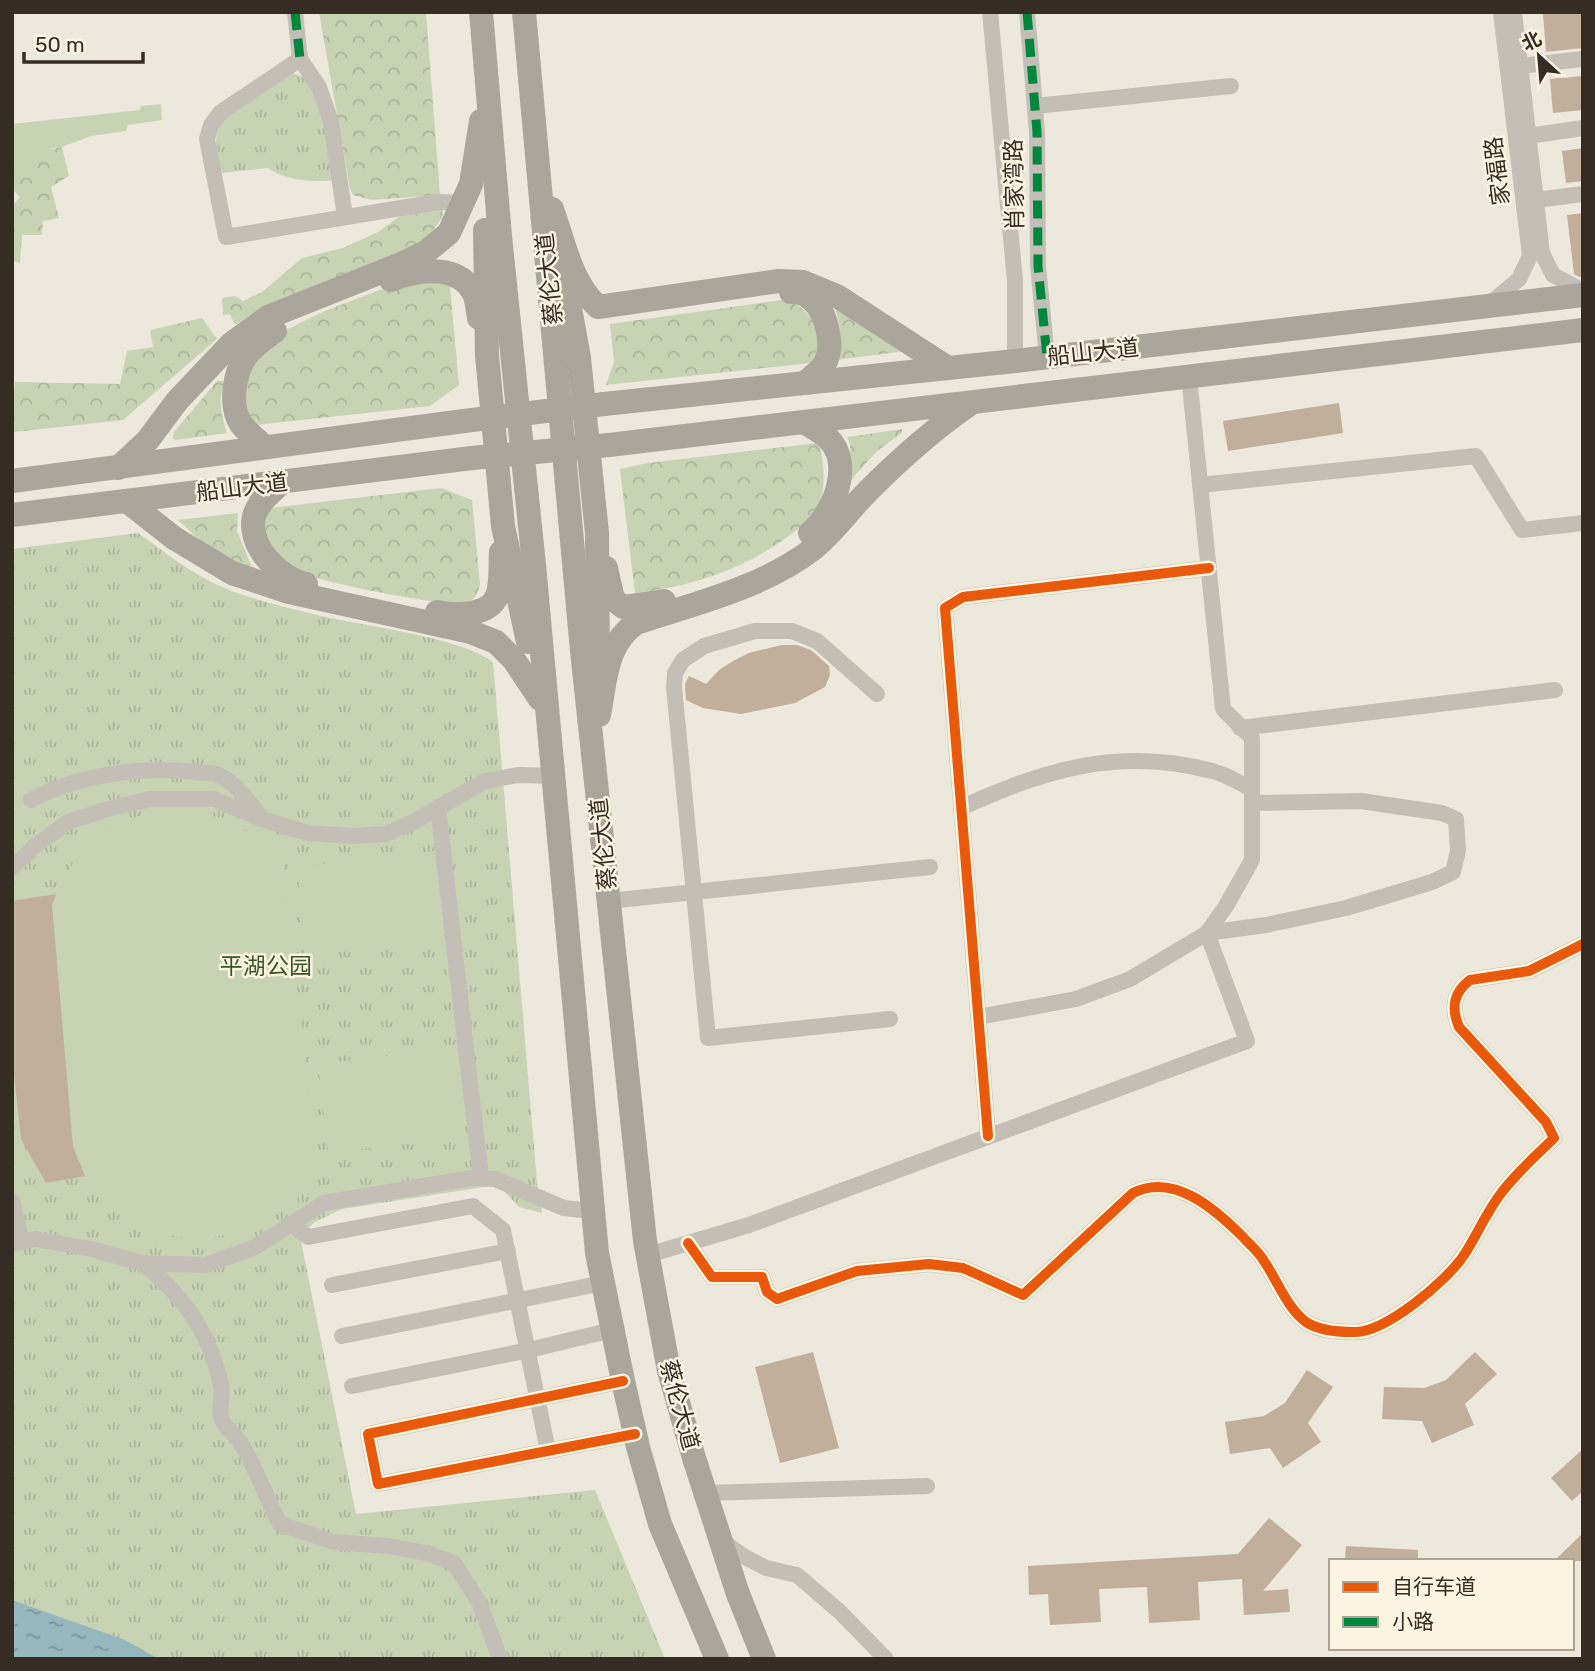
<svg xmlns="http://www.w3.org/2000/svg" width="1595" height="1671" viewBox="0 0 1595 1671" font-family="Rubik,'Noto Sans SC',sans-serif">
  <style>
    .grass { fill: url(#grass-tufts) }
    .forest { fill: url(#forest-crowns) }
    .garden { fill: #c8d3b4 }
    .water { fill: url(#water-ripples) }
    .building { fill: #c1af9c }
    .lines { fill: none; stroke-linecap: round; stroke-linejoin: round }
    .minor { stroke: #c4bfb6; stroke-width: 16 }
    .highway { stroke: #aaa69c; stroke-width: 24 }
    .highway-bridge { stroke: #aaa69c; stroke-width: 24 }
    .quiet { stroke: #00873e; stroke-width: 9; stroke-dasharray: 18 9; stroke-linecap: butt }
    .cycleway-casing { stroke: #faf4e1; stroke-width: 15 }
    .cycleway { stroke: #e8590c; stroke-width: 10 }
    .labels { text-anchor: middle; stroke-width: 5; stroke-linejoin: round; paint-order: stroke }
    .street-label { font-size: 23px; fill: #352d24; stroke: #faf4e1 }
    .park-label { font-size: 23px; fill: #3a5526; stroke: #faf4e1 }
  </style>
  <defs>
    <pattern id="grass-tufts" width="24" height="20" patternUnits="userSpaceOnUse" patternTransform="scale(1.75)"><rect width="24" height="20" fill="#c8d3b4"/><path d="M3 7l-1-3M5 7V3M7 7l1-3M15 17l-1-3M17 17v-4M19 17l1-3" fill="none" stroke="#acb59b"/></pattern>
    <pattern id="forest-crowns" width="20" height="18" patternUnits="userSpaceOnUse" patternTransform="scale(1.75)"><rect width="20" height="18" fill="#c8d3b4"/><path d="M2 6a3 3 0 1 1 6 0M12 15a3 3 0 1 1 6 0" fill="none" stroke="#acb59b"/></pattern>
    <pattern id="water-ripples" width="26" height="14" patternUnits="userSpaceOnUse" patternTransform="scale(1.75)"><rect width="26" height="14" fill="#97b7bf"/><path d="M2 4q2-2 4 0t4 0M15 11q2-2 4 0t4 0" fill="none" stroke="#7c959b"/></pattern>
  </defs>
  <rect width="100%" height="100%" fill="#ece8dc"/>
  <g class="grass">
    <path d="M291,73C292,73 301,76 301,76C325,93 329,153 334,180C314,183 284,180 268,168L222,173C216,152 211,136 225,117Z"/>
    <path d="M138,533C160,548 181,566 204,578C234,595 272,604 305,612C347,624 467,637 493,663L537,1182L542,1213L519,1207L502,1189L491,1186L342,1209L315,1222L300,1236L356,1514L595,1490L665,1659H12V549Z"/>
  </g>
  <g class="forest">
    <path d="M319,12H426L440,195L371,200L353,195L350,189Z"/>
    <path d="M62,147L69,176L51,187L59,218L43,221L42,235H22L20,263L12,260V206L20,197L12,189V168C35,166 42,149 62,147Z"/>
    <path d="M442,207L443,217L424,242L269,304L235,325L230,314L223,315L222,298L235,296L243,301L262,292L302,258L343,248L378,232L407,211Z"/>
    <path d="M428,277L450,287L459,385L430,406L256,425L247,411L245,393L251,364L286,330L325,311L395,284Z"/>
    <path d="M781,300C812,304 828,337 811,363L606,385L614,362L610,324Z"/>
    <path d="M839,310L906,351L835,360C846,341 840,330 836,311Z"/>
    <path d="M202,318L217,339L123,420L14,432L12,411L15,382L120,384L127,351L153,347L150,330Z"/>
    <path d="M217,381H224C218,399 221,415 227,433L176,440L173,439L174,432Z"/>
    <path d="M902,429V433L877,451L850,481V444L847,437Z"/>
    <path d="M818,443L820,446C824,464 826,488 819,505C815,516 803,525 794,532C748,568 692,587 635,593L620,469L648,463Z"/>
    <path d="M441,488L472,500L480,584C478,593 475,601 464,603C444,607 305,580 290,568C284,563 272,552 268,545C264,538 264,526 263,518L270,508Z"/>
    <path d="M238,513L237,531L251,565L249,572L210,550L178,520Z"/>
  </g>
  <g class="garden">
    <path d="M161,104L162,120L128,125L126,131L91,136L62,147L53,148L27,167L12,168V124L140,110L141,106Z"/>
    <path d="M180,809C211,812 236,822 260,841L281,838L317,1176C251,1265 110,1260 73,1147L52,905C74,843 115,813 180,809Z"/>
    <path d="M435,851L445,940L306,956L297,867Z"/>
    <path d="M456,1048L466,1137L328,1153L318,1064Z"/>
  </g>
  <path class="water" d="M12,1600L125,1640L159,1659H12Z"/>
  <g class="building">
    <path d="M1559,12H1583V48L1546,52L1543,14Z"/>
    <path d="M1583,76V110L1553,113L1550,79Z"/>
    <path d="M1583,148V181L1566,183L1562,151Z"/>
    <path d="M1583,213V276L1579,277L1574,274L1567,215Z"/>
    <path d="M1339,403L1343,433L1228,451L1223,421Z"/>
    <path d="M782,645H797L811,650L829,666L830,675L825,687L795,703L741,714L703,708L686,700L685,684L689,676L706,684L719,670L733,661L749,653Z"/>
    <path d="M56,894L52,905L73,1147L85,1176L46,1183L21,1139L12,1055V901Z"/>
    <path d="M813,1352L839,1448L780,1463L755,1367Z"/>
    <path d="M1475,1352L1497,1374L1465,1404L1474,1425L1432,1443L1422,1421L1382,1419L1384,1387L1424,1388L1446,1380Z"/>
    <path d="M1307,1370L1333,1387L1308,1423L1321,1442L1283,1468L1270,1448L1230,1454L1225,1422L1264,1416L1285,1403Z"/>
    <path d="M1583,1449V1491L1572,1501L1551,1478Z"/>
    <path d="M1269,1518L1302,1545L1263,1591L1288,1589L1290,1612L1244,1615L1242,1579L1198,1582L1200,1620L1149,1623L1147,1587L1099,1589L1101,1622L1050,1625L1048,1594L1029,1595L1028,1566L1238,1554Z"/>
    <path d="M1583,1533V1561H1554Z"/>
    <path d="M1346,1546L1418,1550V1561H1345Z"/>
  </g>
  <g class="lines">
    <g class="minor">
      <path d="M295,12L300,59L319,87L331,122L345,217"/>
      <path d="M990,12L1015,281V361"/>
      <path d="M1027,12L1037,132L1038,266L1047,357"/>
      <path d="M1514,12L1542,253L1553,275L1583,291"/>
      <path d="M300,59L221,112L211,125L207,139L226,237L437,202L464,203"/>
      <path d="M1520,66L1583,59"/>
      <path d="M1035,106L1231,86"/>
      <path d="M1528,136L1583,128"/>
      <path d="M1536,200L1583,194"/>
      <path d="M1487,306L1519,279L1530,256L1501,12"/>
      <path d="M1200,485L1476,456L1522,530L1583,523"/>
      <path d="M877,694L817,641L792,631H755L704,646L683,660L675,673L674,687L708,1038L890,1019"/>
      <path d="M1240,728L1555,690"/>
      <path d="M31,800C76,775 144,766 194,772C201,773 210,772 216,774C235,781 251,803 261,819"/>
      <path d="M438,807L481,1178"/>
      <path d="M961,808C1044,769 1121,747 1212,771C1226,774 1239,783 1252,789"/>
      <path d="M12,868L36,845L68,822L111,808L151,799H214L261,819L308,833L353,836L386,834L417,820L485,781L518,775L553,776"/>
      <path d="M609,901L930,867"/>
      <path d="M978,1017L1076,999L1130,979L1207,933L1266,925L1346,908L1432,882L1453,872L1458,851L1456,819L1442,813L1361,801L1252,803"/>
      <path d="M988,1136L945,608L963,597L1209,568"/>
      <path d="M12,1201L22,1242"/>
      <path d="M291,1224L308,1237L473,1206L503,1230L548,1451"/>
      <path d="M688,1243L712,1277H762L767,1292L777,1299L857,1271L929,1264L963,1268L1023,1295L1133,1193C1174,1172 1216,1210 1243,1237C1250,1245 1259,1252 1264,1261C1277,1280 1287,1308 1306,1322C1318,1330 1339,1332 1353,1332C1384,1334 1447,1281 1464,1255C1477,1235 1487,1211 1502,1192C1517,1172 1536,1156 1554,1138L1546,1122L1459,1027C1451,1008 1453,993 1470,980L1529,971L1583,944"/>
      <path d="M12,1244L36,1239L91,1249L142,1263L206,1265L255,1247L324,1203L471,1178L495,1179L564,1208L592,1211"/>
      <path d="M648,1255L749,1225L1247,1041L1207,933L1226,906L1252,860V738L1223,709L1189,376"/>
      <path d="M142,1263C183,1294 210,1333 221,1385C223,1395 219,1407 221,1417C223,1426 235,1435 240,1442C257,1468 265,1497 280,1524L334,1542L388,1546L426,1553L454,1563L480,1604L500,1659"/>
      <path d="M332,1285L508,1251"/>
      <path d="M342,1336L603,1283"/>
      <path d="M623,1381L368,1434L378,1484L635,1434"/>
      <path d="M352,1386L529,1350L612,1330"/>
      <path d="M705,1493L927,1486"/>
      <path d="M721,1540L743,1556L766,1568L797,1575L840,1612L886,1659"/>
    </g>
    <g class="highway">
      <path d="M481,12L500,236L534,565L597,1253L623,1381L638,1447L660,1524L717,1659"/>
      <path d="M524,12L582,651L645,1241L669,1371L694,1458L738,1594L764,1659"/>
      <path d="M552,209C564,242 571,283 598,307L779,281L803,282L837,296L948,368"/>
      <path d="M485,230L487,355L503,526L528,642"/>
      <path d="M562,264L579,358L597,533L598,666"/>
      <path d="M391,280C418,269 461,263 475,296C477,303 478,311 479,318"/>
      <path d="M791,292C796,292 803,293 807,296C826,307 835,344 825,363C822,370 811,377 805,383"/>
      <path d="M604,404L1015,361L1583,295"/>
      <path d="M804,422C812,427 821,432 828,438C854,464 834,513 810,533"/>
      <path d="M609,445L1583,330"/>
      <path d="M265,447C257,440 247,432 241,424C229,406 234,373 246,356C254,346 264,339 275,331"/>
      <path d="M118,468L148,440L177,401L231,344L268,317L401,264L426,252L449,233L471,184L481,121"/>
      <path d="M12,481L464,421"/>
      <path d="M282,482C272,492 258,502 254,516C247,546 279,578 306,584"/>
      <path d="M127,501L174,538L232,573L289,592L471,632L496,642L514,660L540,699"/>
      <path d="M12,515L472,458"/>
      <path d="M606,568L613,599L623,607L664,601"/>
      <path d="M437,612C455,616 489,616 497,596C502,583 500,565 501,552"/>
      <path d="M599,715C606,679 605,645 636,623C696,603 762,588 813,549C834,532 849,510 868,491C901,458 931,431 970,404"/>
    </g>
    <g class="highway-bridge">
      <path d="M464,421L604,404"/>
      <path d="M472,458L609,445"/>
    </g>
    <g class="quiet">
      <path d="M295,12L300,59"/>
      <path d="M1027,12L1037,132L1038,266L1047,357"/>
    </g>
    <g class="cycleway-casing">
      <g id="cycleway">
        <path d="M988,1136L945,608L963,597L1209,568"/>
        <path d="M688,1243L712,1277H762L767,1292L777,1299L857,1271L929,1264L963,1268L1023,1295L1133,1193C1174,1172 1216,1210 1243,1237C1250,1245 1259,1252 1264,1261C1277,1280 1287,1308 1306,1322C1318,1330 1339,1332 1353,1332C1384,1334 1447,1281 1464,1255C1477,1235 1487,1211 1502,1192C1517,1172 1536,1156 1554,1138L1546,1122L1459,1027C1451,1008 1453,993 1470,980L1529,971L1583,944"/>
        <path d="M623,1381L368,1434L378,1484L635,1434"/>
      </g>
    </g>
    <use href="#cycleway" class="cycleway"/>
  </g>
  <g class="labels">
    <g class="street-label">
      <text transform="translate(1497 171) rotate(-97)" y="8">家福路</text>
      <text transform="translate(1014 185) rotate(-91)" y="8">肖家湾路</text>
      <text transform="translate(549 279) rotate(-96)" y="8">蔡伦大道</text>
      <text transform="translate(1093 352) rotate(-6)" y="8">船山大道</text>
      <text transform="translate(242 487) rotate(-7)" y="8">船山大道</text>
      <text transform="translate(603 844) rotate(-96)" y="8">蔡伦大道</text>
      <text transform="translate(680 1405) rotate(75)" y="8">蔡伦大道</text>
    </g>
    <g class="park-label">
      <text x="266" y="974">平湖公园</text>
    </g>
  </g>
  <rect width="1595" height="1671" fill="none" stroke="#352d24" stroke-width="28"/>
  <rect x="1329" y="1559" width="245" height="91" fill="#faf4e1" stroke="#aba495" stroke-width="2"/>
  <rect x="1343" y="1582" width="35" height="10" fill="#e8590c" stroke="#aba495" stroke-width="2"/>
  <text x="1392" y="1594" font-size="21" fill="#352d24">自行车道</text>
  <rect x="1343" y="1617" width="35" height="10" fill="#00873e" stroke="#aba495" stroke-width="2"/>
  <text x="1392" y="1629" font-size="21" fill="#352d24">小路</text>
  <g transform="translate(1539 56) rotate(334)" stroke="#faf4e1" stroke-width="5" paint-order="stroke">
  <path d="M0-5L12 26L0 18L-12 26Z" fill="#352d24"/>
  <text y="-10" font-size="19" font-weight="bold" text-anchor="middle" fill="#352d24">北</text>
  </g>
  <path d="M24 52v10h119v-10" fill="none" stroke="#352d24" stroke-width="3.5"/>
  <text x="35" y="52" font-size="21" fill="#352d24" stroke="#faf4e1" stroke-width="5" paint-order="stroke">50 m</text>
</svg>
